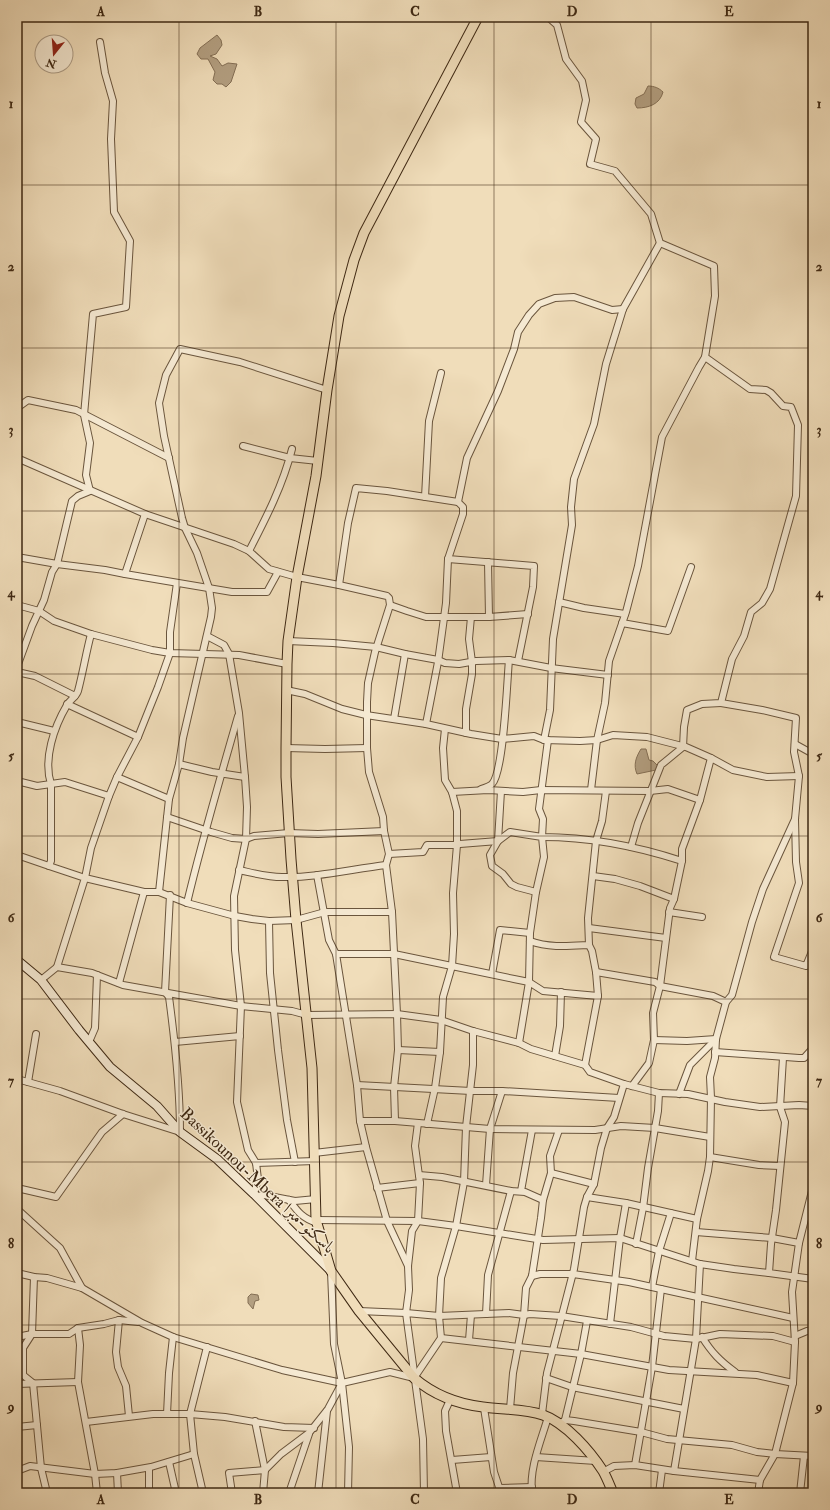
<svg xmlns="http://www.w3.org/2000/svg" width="830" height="1510" viewBox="0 0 830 1510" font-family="'IM FELL Double Pica',Amiri,serif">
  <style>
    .water { fill: #b39f81; stroke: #846f55 }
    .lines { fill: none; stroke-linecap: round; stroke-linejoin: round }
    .street-casing { stroke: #6a553d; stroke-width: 8 }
    .secondary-casing { stroke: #3e2813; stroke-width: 10 }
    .primary-casing { stroke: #3e2813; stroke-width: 11 }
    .street { stroke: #f5e9d2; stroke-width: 6 }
    .secondary { stroke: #f5e9d2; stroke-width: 8 }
    .primary { stroke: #f0ddba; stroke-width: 9 }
    .grid { fill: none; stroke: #3e2813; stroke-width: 1; stroke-opacity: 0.55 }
    .labels { text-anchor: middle; stroke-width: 3; stroke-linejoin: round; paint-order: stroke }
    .street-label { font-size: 17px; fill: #3e2813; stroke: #f5e9d2 }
    .neatline { fill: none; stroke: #3e2813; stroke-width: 1.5 }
    .grid-label { font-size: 13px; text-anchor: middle; font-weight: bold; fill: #3e2813 }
  </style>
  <rect width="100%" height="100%" fill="#f0ddba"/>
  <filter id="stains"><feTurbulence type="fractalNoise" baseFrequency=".005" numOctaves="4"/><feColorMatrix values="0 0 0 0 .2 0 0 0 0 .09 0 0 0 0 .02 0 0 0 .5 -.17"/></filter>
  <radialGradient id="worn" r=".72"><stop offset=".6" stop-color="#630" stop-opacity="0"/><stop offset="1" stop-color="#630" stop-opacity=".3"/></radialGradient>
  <g class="water">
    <path d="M217,35L221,40L222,45L216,54L210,56L217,59L222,66L228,63L237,64L231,82L226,87L222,84H217L213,80L215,72L208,59H201L197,54L200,48Z"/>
    <path d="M648,86C654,86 659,88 663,92C660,104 649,108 637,108L635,104L636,98L644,94Z"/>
    <path d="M641,749H646L649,760L653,761L658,766L656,770L637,774C633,765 636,757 641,749Z"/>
    <path d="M251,1294L258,1295L259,1300L255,1301L253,1309L248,1303V1297Z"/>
  </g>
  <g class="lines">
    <g class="street-casing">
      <g id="street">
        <path d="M548,17L557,25L566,59L582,81L586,100L581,122L596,139L590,164L615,171L651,214L660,243L714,266L715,296L705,357L750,389L766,390L771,393L783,406L791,407L798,425L796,496L770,589L762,603L751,612L744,636L732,659L721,703L702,704L687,710L684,727L683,747L661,765L638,823L631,847"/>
        <path d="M17,408L28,400L76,410L169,458"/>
        <path d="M243,446L290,458L318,461"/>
        <path d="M17,458L145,514L234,544L249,551L269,569L297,577L339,585L387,596L389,598L390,605L375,652L368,683L367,702V748L369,772L383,817L384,831L389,854L386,865L392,912L397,1014L398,1050L394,1087L395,1121"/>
        <path d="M425,497L429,421L441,373"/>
        <path d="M249,551C266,518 283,485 292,449"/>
        <path d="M17,557L57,564L105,570L125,574L232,592H267L278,572"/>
        <path d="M448,559L534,566L533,587L518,661"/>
        <path d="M488,562L489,617"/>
        <path d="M125,574L145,514"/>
        <path d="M177,583L170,632V653L158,687L138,737L117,777L109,796L91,848L85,878L144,892H159L187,903L235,916L252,919L269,921L296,920L325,912H392"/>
        <path d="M339,585L348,523L356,488L387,491L458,502"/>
        <path d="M559,602L584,608L625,614"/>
        <path d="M17,605L39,611L54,621L91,634L152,650L170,653L239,655L287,664"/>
        <path d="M390,605L407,611L426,617H489L528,614"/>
        <path d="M622,623L668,631L691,567"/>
        <path d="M207,636L224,645L229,654L239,713L245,777L247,807L246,839L234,896L235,950L241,1006L237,1102L248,1150L256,1163L258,1179L254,1194"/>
        <path d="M288,641L333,643L376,647L405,654L438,660L445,663L459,664L476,661L509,660L551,668L608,675"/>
        <path d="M17,667L32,626L44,600L52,572L57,564L72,501L78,496L90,491L86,475L90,443L84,415L93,314L126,307L130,241L114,212L111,139L113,101L105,73L100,42"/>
        <path d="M17,672L35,676L75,696"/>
        <path d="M286,690L305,694L342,709L366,715L426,724L471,734L502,739L534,736L544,740L580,741L597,740L613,735L647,737L686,747L711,758L733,770L767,777L799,776"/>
        <path d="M721,703L762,710L796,718L794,752L799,776L795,819L796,862L799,883L774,957L806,966L813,949"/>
        <path d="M67,704L138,737"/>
        <path d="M394,719L405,654"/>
        <path d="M17,722L54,731"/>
        <path d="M426,724L438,662L446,603L448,559L463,514V507L458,502L467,458L498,391L514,349L518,332L529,315L539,304L555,298L574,297L612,310L623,309"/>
        <path d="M466,733V709L472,674V662L469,639L471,617"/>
        <path d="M544,740L550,710L553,639L572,525L571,507L574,479L594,424L606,364L623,309L660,243"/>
        <path d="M548,740L539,809L543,819L542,837C590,837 636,846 682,861"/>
        <path d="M795,744L813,754"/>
        <path d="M286,748L325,749L367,748"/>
        <path d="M179,764L212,772L245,777"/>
        <path d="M117,777L169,799"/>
        <path d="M17,781L37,786L65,782L109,796"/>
        <path d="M481,789C484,788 490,786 492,784C504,772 507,680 509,660"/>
        <path d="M591,790L597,740L605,703L609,661L626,612L638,566L662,437L699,367L705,357"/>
        <path d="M501,791L498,841L490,855L492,866L503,874L511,884L517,887L536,892"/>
        <path d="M452,792L488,790L523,792L541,790L650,791L668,789L700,800"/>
        <path d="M167,817L211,832L232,838L246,839L254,836L289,833L318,834L384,831"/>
        <path d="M389,854L423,852L427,845H457L460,844L498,841L510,832L542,837L544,857L536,892L530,933L529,982L519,1043"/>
        <path d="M17,855L49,866"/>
        <path d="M239,870C253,873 267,877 282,877C315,878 352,869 386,865"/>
        <path d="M317,875L329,940L336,954L357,1085L360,1121L366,1147L387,1221L408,1266"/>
        <path d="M593,876L615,879L640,886L674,899"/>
        <path d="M159,892L169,799L179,764L183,738L211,617L212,608L209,588L197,553L185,528L182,518L164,436L159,403L166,375L180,349L240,362L327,390"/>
        <path d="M187,903C202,840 220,779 238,716"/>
        <path d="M669,912L702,917"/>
        <path d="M269,921L270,973L278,1050L287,1120L295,1162"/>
        <path d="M589,928L666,938"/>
        <path d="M530,941C549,948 569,946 589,945"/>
        <path d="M336,954H394L514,979L529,982L543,991L598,996"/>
        <path d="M57,967L85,878L49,866L51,861V784C43,759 54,727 67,705C70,700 76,697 78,691C83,672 86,653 91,634"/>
        <path d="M596,972L655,982L660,986L713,996L726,1002"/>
        <path d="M492,974L500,930L530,933"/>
        <path d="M41,980L57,967L92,973L123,985L241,1006L292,1011L307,1015L397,1014L441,1020L473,1031L519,1043L531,1049L585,1065L590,1072L624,1084L659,1093L688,1094L725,1102L760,1107L799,1105L813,1106"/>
        <path d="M119,983L144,892"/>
        <path d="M654,1040L687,1041L716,1039"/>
        <path d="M89,1042L95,1028L97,975"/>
        <path d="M175,1042L240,1036"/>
        <path d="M398,1050L440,1052"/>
        <path d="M715,1052L799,1058H804L813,1048"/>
        <path d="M555,1056L560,1026L561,992"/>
        <path d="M783,1058L780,1107L785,1122L776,1210L771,1244L769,1273L813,1279"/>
        <path d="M585,1065L598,996L596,972L592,951L589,945L588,918L596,841L602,821L606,791"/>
        <path d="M17,1079L60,1091L123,1114L180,1132C180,1087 175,1042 169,997L165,992L170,895"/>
        <path d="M28,1082L36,1034"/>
        <path d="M357,1085L471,1091H502L619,1098"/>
        <path d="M632,1086L649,1063L654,1040L653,1013L660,986L670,908L674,899L682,861V849L700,800L711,758"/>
        <path d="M679,1094L690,1065L716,1039"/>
        <path d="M360,1121H395L490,1129L595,1130L621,1126L655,1128L710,1137"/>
        <path d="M427,1124L435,1088L440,1052L443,997L452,966L454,934L453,893L457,845V811L452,792L445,780L443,748L445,729"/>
        <path d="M314,1153L366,1147"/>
        <path d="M710,1157L759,1165L780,1166"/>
        <path d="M256,1163L315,1161"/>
        <path d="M551,1173L594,1184"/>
        <path d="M419,1175L442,1177L511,1191L525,1192L543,1200"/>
        <path d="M486,1185L490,1129L502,1091"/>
        <path d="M17,1188L56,1197L102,1132L123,1114"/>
        <path d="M377,1188L420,1183"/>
        <path d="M521,1191L532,1130"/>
        <path d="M256,1196L264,1195L295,1201L316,1199"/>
        <path d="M587,1197L626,1203L697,1219"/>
        <path d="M289,1200C298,1212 302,1218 317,1223"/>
        <path d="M17,1209L60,1248L82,1288L142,1323L173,1337L282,1370L342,1383L390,1372L414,1378L441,1338L439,1316L441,1278L456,1226L464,1182L466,1127L473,1065V1031"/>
        <path d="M316,1220L418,1221L456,1226L543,1240L620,1238L700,1264L734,1269L769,1273"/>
        <path d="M696,1232L772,1238L799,1243"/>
        <path d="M636,1244L643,1208L648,1168L658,1111L659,1093"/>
        <path d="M692,1261L697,1219L708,1171L710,1157L711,1098L710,1077L715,1058L716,1039L726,1002L732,995L752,922L763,889L795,819"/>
        <path d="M331,1272L334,1344L342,1383L349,1447L348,1493"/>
        <path d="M17,1273L34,1277L47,1278L82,1288"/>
        <path d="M532,1276L540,1274H573L629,1282L793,1318"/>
        <path d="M34,1277L32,1334L23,1348V1375L33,1383L41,1468L47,1493"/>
        <path d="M652,1287L659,1251L671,1213"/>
        <path d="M359,1311L406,1313L409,1290L408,1266L412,1231L418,1221L420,1183L415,1146L418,1123"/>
        <path d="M486,1314L488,1275L511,1191"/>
        <path d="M119,1320L116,1352L118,1367L126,1386L129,1416"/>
        <path d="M610,1324L620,1238L626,1203"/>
        <path d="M78,1328L80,1345L78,1382L95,1474L97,1493"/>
        <path d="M795,1336L807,1331L813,1330"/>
        <path d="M17,1337L32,1334H69L78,1328L104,1324L119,1320L138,1322"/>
        <path d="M702,1337C712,1353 720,1361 735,1372"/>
        <path d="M441,1338L581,1354L669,1370L757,1375L793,1383"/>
        <path d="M469,1340L471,1315"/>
        <path d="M546,1378L572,1387L684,1409"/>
        <path d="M17,1384L78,1382"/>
        <path d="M450,1400L445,1411L446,1431L457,1493"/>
        <path d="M484,1408L494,1472L501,1493"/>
        <path d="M510,1409L513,1373L524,1315L526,1288L532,1276L541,1218L543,1200L551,1173L550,1156L559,1130"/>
        <path d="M167,1414L169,1373L173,1337"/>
        <path d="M542,1414L547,1373L574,1269L584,1207L587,1197L594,1184L601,1148L607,1128L614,1117L624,1084"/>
        <path d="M565,1420L581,1354L587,1321"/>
        <path d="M255,1421L265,1470L263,1493"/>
        <path d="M86,1422L153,1414H190L225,1417L284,1427L314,1428"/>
        <path d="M560,1424L565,1420L574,1421L641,1432L667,1439L732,1445L757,1452L775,1454L813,1456"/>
        <path d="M17,1427L37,1425"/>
        <path d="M536,1457L596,1461"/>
        <path d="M452,1460L491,1457"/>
        <path d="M169,1462L176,1493"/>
        <path d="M635,1465L652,1367L661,1289"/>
        <path d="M17,1471L30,1466L95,1474L117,1473L151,1467L194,1454"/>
        <path d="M674,1471L696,1339L700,1264"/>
        <path d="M603,1472L614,1466L635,1465L674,1471L760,1480"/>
        <path d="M117,1473L118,1493"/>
        <path d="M500,1488L532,1487"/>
        <path d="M149,1493V1468"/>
        <path d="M203,1493L194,1454L190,1414L207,1347"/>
        <path d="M230,1493H232L229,1473L265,1470L281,1454L309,1433L328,1409L342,1383"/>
        <path d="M289,1493L309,1434"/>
        <path d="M318,1493L327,1411"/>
        <path d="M424,1493L423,1439L406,1313L439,1316L509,1313L524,1315L530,1314L561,1316L631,1327L664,1336L696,1339L720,1334L773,1336L795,1342"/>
        <path d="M532,1493C529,1468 541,1441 548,1417"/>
        <path d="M659,1493L662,1470"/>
        <path d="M758,1493L760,1480L775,1454L793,1383L795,1342L792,1292L799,1243L813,1187"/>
        <path d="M800,1493L804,1456"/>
      </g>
    </g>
    <g class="secondary-casing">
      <path id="secondary" d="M17,960L41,980L79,1030L110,1067L157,1106L180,1132L217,1159L254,1194L331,1271"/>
    </g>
    <g class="primary-casing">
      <path id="primary" d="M478,17L364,233L354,260L339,316L327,390L316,476L297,577L288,641L287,664L286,748V777L291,859L296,920L312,1068L316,1220L331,1271L359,1311L414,1378C434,1395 457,1404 483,1407C503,1410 524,1408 543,1415C566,1423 590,1451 603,1471C607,1478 610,1486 613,1493"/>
    </g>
    <use href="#street" class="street"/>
    <use href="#secondary" class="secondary"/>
    <use href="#primary" class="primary"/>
  </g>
  <path class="grid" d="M179,17V1493M336,17V1493M494,17V1493M651,17V1493M17,185H813M17,348H813M17,511H813M17,674H813M17,836H813M17,999H813M17,1162H813M17,1325H813"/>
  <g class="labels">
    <g class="street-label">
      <text transform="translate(258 1180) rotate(43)" y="6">Bassikounou-Mbera باسكنو-مبرا</text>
    </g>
  </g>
  <rect width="830" height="1510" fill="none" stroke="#f0ddba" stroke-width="44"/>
  <g transform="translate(54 54) rotate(197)"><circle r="19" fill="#f5e9d2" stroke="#ac9c86"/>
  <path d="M0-3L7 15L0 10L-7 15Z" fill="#8f2418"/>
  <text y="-6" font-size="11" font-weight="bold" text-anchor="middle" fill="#3e2813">N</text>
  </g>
  <rect x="22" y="22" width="786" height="1466" class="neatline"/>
  <g class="grid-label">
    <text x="101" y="16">A</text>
    <text x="258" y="16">B</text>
    <text x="415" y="16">C</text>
    <text x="572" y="16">D</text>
    <text x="729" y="16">E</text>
    <text x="11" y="108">1</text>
    <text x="819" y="108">1</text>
    <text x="11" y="271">2</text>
    <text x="819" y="271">2</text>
    <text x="11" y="434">3</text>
    <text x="819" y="434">3</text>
    <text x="11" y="597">4</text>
    <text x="819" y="597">4</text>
    <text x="11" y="760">5</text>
    <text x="819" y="760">5</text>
    <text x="11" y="922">6</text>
    <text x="819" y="922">6</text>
    <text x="11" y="1085">7</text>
    <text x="819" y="1085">7</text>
    <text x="11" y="1248">8</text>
    <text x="819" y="1248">8</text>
    <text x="11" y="1411">9</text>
    <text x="819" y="1411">9</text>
    <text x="101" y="1504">A</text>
    <text x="258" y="1504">B</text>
    <text x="415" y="1504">C</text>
    <text x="572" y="1504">D</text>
    <text x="729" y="1504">E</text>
  </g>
  <rect width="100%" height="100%" filter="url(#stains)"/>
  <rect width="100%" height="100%" fill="url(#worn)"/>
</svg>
